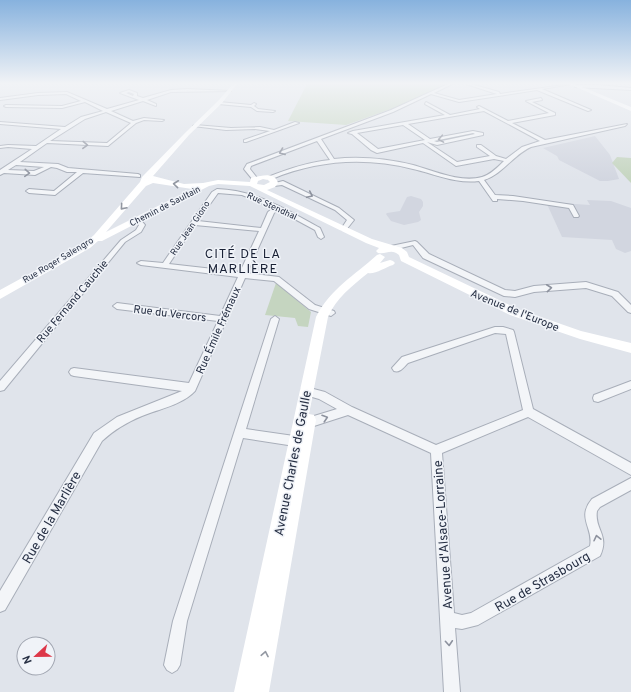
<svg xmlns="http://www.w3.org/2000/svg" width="631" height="692" viewBox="0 0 631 692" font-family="Overpass,sans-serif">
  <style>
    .built { fill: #d2d6e0 }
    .green { fill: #c5d5c0 }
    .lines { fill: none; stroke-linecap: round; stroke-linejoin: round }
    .street-casing { stroke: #a8aeb9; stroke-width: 2 }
    .street { fill: #f3f5f8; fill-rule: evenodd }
    .secondary { fill: #fff; fill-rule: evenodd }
    .oneway { stroke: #8d929e }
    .oneway2 { stroke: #9398a2 }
    .labels { text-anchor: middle; stroke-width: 3; stroke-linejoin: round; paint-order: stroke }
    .far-street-label { font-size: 9px; fill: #273044; stroke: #f0f3f8 }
    .street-label { font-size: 11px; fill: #273044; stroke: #f0f3f8 }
    .quarter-label { font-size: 13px; letter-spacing: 1px; fill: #192135; stroke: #f0f3f8 }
    .near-street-label { font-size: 13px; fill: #273044; stroke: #f0f3f8 }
  </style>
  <rect width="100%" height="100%" fill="#e0e4eb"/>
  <g class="built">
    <path d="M595,136L610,155L619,179L608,181H600L559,160L557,156L543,148Z"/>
    <path d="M411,196L421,199L423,202V206L419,212L421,220L418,222L404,225L391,221L386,214L387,213L400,211L407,197Z"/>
    <path d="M587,200L611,201L631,208V251L625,253L616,249L612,240L562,237L546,202L590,205Z"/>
  </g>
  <g class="green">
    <path d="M307,84H447L394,108L346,125L288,121Z"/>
    <path d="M617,157L631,158V183L612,163Z"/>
    <path d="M276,283L311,312L308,327L298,326L295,318L265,315Z"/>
  </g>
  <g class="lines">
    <g class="street-casing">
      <g id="street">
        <path d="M448,84H452L434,93L459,100L497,94L466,84H471L499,92L500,94L571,84L542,89L591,110L588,111L537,90L459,102L431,94L393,112L321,139L334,159C361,156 388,159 413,165C435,171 460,183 482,177C490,175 498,167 504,161L494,159L456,166L423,143L377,153L371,150L352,134L348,133L353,131L445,115L425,104L426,102L450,115L480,109L477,107L479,106L508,121L549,113L526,101L541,98L542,100L532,102L555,113V115L512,123L545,140L627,124L625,126L531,147C513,155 502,175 484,180L495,195L513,196L573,205L579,216L578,217H574L569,208L523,201L497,199V201H493L479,181C456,184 435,174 413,169C365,157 318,160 272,179H268V177C288,169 308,162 330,160L317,141L251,166L250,169L258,179L257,180H253L244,169L247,164L391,110ZM484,111L540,141L522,147L506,159L496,156L481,145H477V147L490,156L457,162L427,142L437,145L483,135V133L473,131L430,139L408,124ZM403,125L425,140L378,149L357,133ZM473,133L475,134L437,142L434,141Z"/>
        <path d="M576,85H598L631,88V90L575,87Z"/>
        <path d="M187,89L231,91L171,92L147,100L156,104V106L143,101L111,111L133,121L144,118L164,120L162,121L144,120L136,123L108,146L47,143L20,162L58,164L68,168L138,174L140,175V177L83,173L55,195L29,193L26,191L29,189L54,191L77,172H67L57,168L51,167L35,175L4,173L0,175V170L32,149L8,147L0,148V146L8,145L36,146L61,129L0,124V122L65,127L81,117L103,111L85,102L62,108L6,107L4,106L6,105L62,106L81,101L66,94L38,95L0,100V98L38,93L67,92L107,109L139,100L120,93L129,90L137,93V96L143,98L171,90ZM129,92L134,94L133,96L126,93ZM106,112L131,123L107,143L50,141L85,119ZM16,165L44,167L34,171L8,170Z"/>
        <path d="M219,102L251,105L254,103L256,104L254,106L258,109L275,111L273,112L257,111L251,107L218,104Z"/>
        <path d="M295,122L299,123L246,142H244V140L270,131L255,129L226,130L193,126L195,125L231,128L260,127L274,130Z"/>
        <path d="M283,181L339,208L354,220L346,230H342L341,229L347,220L335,210L282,185L274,186L271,184Z"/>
        <path d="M217,189C256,190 287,210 320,228L324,237L321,239L318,237L315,230L278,210L274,213L247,273L279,277L315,305L334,311L335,313L331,316L309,309L274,281L245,278L195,391C182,405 159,409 142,416C127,422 114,430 102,441L5,610L0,612V591L94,433L117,417L182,391L74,376L71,375L69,372L71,369L74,368L189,383L218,321L117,309L113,306L117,303L220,316L238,277L141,265L137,263L141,261L163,263L212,192ZM218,193L242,195L273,208L268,212L261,228L198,221ZM195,225L259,231L240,272L169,264Z"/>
        <path d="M138,218L140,219L145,225L141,232L125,242L4,390L0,391V381L121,240L136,230L139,225L135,220Z"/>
        <path d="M415,241L417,242L429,254L505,290L515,291L534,286L586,282L618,292L631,305V313L628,312L612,296L586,288L534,292L515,297L504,296L423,258L413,245L393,250L389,248L391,246Z"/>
        <path d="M275,316L279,319L246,429L301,437L305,438L306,442L305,446L301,447L243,438L187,621L180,665L177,670L172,673L167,670L164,665L173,621L271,319Z"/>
        <path d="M495,327H503L513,330L514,332L533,409L631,463V475L528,417L442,453L454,613L462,615L471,613L590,546C594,528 576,518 592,499L631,478V490L600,507L597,511C594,529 610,535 600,556L478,625L462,629L455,628L460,692H444L431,453L348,415L314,426L301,424L300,421L301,418L314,416L337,409L319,399L302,394L301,391L302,388L306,387L325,392L352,407L436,445L523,410L506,334L495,333L408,363C404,367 400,373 394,371L392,368L402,357Z"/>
        <path d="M631,381V389L598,402L594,401L593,398L594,395Z"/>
      </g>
    </g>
    <use href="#street" class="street"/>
    <g class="secondary">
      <path d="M233,84H237L222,103L189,135L153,176L184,184L203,183L218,180L250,182L251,178C260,176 275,171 278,183L275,187L267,190L372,239L402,248L407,252L409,257L518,309L581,331L631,343V353L580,339L510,315L401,261L399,255C391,248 386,255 378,253L376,251L379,248L366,243L250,186L218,184L209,186L102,241H98L90,248L0,299V290L84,244L94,235L140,182L142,177L185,133L218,101ZM263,179L268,180L270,182L264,185L257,184L258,181ZM153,183L192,189L106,232L146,186Z"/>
      <path d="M569,84H575L631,107V111Z"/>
      <path d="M380,254L385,257L380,263L390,260L393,261L395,263L393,265C386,267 374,275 368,273C352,286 336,298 328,317L309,414L314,415L316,420L269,692H234L316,317C331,288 354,276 377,255Z"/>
    </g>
  </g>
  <defs><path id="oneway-chevron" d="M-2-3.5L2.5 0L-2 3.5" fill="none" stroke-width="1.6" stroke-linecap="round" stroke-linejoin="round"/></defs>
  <g class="oneway">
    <use href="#oneway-chevron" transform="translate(441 139) rotate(170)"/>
    <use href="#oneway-chevron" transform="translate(85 145) rotate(2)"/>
    <use href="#oneway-chevron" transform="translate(282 152) rotate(159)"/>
    <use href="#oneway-chevron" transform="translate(27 173) rotate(4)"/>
    <use href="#oneway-chevron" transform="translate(310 195) rotate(25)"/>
    <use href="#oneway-chevron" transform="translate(549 288) rotate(-6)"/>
    <use href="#oneway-chevron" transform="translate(325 418) rotate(-18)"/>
    <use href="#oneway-chevron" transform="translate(597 538) rotate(-103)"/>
    <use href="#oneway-chevron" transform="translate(449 643) rotate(86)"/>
  </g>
  <g class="oneway2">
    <use href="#oneway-chevron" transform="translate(176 184) rotate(-174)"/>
    <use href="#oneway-chevron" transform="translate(123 207) rotate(131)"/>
    <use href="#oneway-chevron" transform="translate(265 654) rotate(-79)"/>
  </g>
  <linearGradient id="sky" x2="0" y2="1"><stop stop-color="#87b2de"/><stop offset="0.46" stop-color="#f1f3f6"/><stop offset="1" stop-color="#f1f3f6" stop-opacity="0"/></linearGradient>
  <rect width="631" height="181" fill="url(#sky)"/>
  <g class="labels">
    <g class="far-street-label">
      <text transform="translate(165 206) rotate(-27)" y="3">Chemin de Saultain</text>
      <text transform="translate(272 206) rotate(25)" y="3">Rue Stendhal</text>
      <text transform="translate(190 228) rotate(-56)" y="3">Rue Jean Giono</text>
      <text transform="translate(58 260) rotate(-31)" y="3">Rue Roger Salengro</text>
    </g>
    <g class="street-label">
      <text transform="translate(72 301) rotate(-50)" y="4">Rue Fernand Cauchie</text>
      <text transform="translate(515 310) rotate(22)" y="4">Avenue de l'Europe</text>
      <text transform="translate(170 313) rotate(7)" y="4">Rue du Vercors</text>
      <text transform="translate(218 330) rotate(-66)" y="4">Rue Émile Frémaux</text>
    </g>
    <g class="quarter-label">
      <text x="243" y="258">CITÉ DE LA<tspan x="243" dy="15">MARLIÈRE</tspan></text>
    </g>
    <g class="near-street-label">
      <text transform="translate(292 463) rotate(-79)" y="5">Avenue Charles de Gaulle</text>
      <text transform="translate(51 517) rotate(-60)" y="5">Rue de la Marlière</text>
      <text transform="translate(442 535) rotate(-94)" y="5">Avenue d'Alsace-Lorraine</text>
      <text transform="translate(542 581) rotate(-30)" y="5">Rue de Strasbourg</text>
    </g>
  </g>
  <g transform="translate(36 656) rotate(248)"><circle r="19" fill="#f0f3f8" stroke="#a0a5b0"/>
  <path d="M0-3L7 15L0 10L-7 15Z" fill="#dd3749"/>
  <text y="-6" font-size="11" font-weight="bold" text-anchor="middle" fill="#273044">N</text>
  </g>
</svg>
